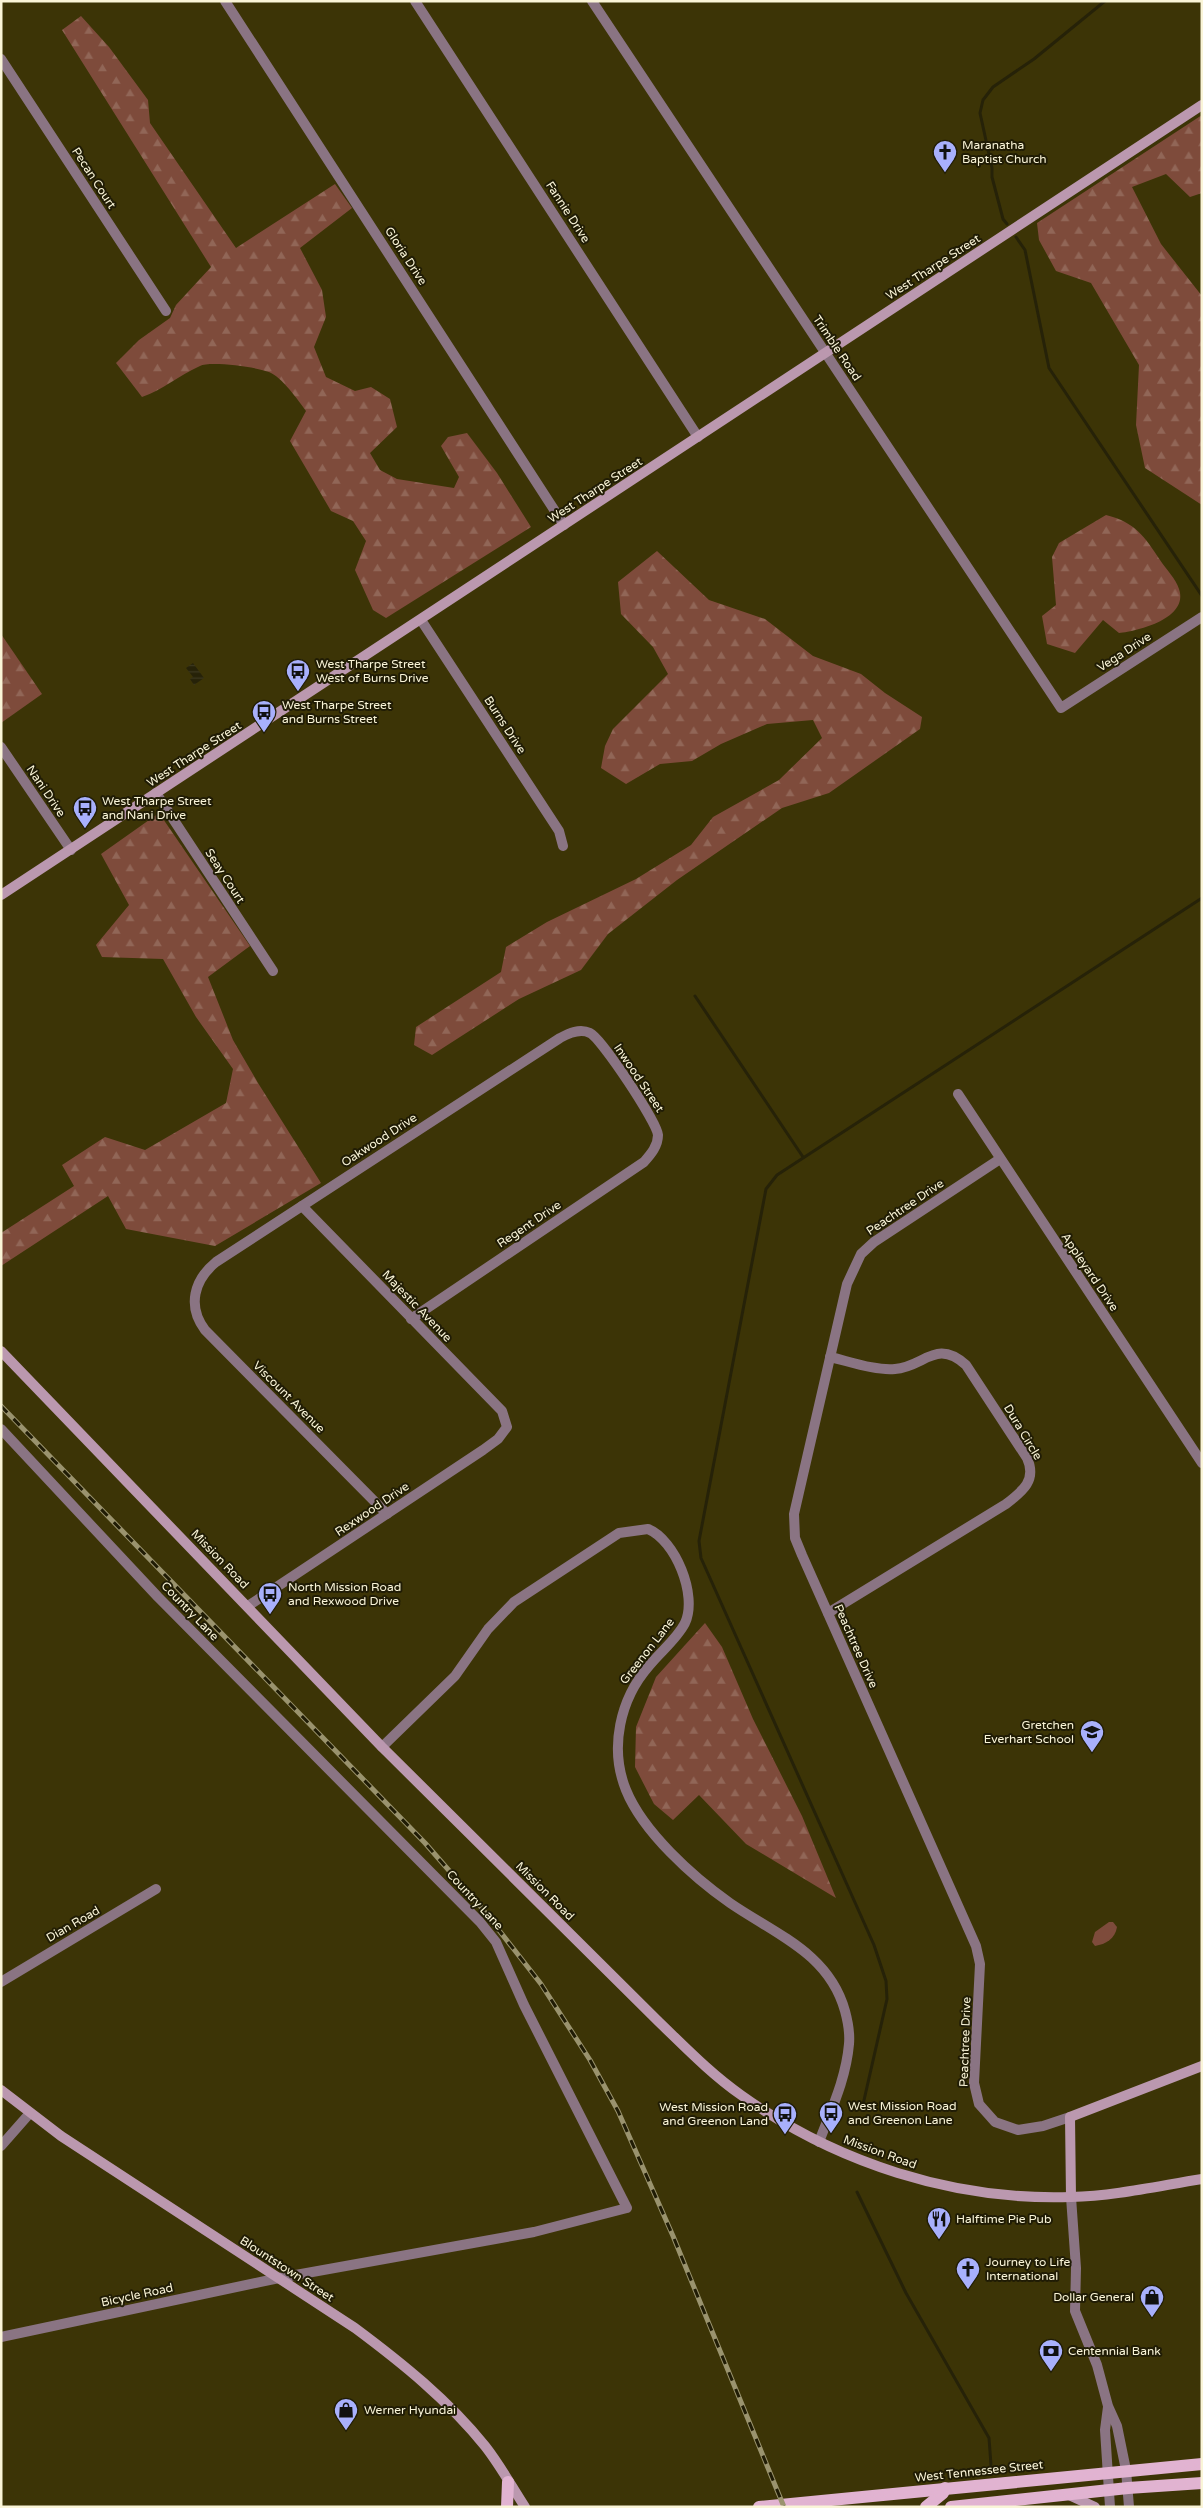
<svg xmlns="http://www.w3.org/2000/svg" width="1203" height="2508" viewBox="0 0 1203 2508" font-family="'Varela Round',sans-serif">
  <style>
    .green { fill: #7e4b3b }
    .forest { fill: url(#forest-firs) }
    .water { fill: url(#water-rules) }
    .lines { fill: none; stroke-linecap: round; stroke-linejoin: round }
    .stream { stroke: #262208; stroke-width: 3 }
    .street { stroke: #8a7483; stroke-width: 10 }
    .secondary { stroke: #bb98af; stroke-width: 10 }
    .primary { stroke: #e1b3d1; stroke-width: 12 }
    .rail-casing { stroke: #9a936e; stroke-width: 5 }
    .rail { stroke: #201c05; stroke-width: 3; stroke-dasharray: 9; stroke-linecap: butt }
    .labels { text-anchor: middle; stroke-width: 4; stroke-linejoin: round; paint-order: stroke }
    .poi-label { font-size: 12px; fill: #faf5d8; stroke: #201c05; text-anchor: start }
    .street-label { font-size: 12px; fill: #faf5d8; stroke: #201c05 }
  </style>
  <defs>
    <pattern id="forest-firs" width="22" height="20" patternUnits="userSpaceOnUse" patternTransform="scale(1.25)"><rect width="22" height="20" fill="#7e4b3b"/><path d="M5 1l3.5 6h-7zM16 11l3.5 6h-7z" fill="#916657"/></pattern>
    <pattern id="water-rules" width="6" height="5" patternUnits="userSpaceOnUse" patternTransform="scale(1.25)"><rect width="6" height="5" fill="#262208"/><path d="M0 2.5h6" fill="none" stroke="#3c3820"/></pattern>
  </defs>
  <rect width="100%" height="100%" fill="#3c3406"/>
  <path class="green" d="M1109,1922H1113L1117,1927C1115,1939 1106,1944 1095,1946L1092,1942L1095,1932Z"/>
  <g class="forest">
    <path d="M81,16L109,47L148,100L150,123L236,248L335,184L352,208L300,248L322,290L326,317L314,347L326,377L355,391L371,387L390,399L397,427L370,453L380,470L397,479L454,488L459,477L441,446L448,437L467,433L497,473L531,527L386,618L373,610L355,570L366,541L353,521L331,511L290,441L306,411C298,400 282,377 269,372C257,367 210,361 200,366C179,375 163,390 142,397L116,363L139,340L170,318L176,305L211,267L62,30Z"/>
    <path d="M1202,115V193L1190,197L1166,174L1132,187L1161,244L1202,296V505L1145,468L1136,425L1139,365L1091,283L1056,271L1039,240L1037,223Z"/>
    <path d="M1106,515C1135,522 1145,537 1160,560C1166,569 1176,579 1179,589C1189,618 1139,631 1119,633L1103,620L1075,653L1047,644L1042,616L1056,605L1052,557L1059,543Z"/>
    <path d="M657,551L709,600L765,619L813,656L861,674L885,693L922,717L920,729L829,793L782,808L677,880L608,934L581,970L519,999L432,1055L414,1045L416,1027L501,972L506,947L547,922L636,879L691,845L713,817L779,780L822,738L813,720L767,724L721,744L692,761L660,764L626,784L601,768L605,746L613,729L668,674L653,647L621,614L618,582Z"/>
    <path d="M1,634L42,694L1,723Z"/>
    <path d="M159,813L250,946L208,977L233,1040L258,1083L321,1183L215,1246L126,1229L108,1196L1,1266V1233L74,1186L62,1165L105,1137L145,1150L226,1103L233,1069L196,1017L163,959L102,957L96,945L129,905L101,854Z"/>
    <path d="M705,1623L722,1647L753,1719L802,1816L836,1898L746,1844L699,1795L673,1820L654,1804L635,1767L636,1727L656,1677Z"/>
  </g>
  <path class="water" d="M193,663L204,678L194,685L190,679L193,677L186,668Z"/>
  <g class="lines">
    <g class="stream">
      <path d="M1007,224L1003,219L992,177V168L980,113L983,100L993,87L1034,59L1105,1"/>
      <path d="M1016,237L1025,250L1049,368L1202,596"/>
      <path d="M695,996L803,1157"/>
      <path d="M862,2109L887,1999L886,1981L874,1945L701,1558L699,1541L766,1189L777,1175L1202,898"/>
      <path d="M857,2192L906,2293L989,2438L991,2465"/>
    </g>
    <g class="street">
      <path d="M225,1L564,525"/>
      <path d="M415,1L698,437"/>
      <path d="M592,1L1061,708L1202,617"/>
      <path d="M1,59L166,311"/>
      <path d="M421,620L559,831L563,846"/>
      <path d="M1,747L71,850"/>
      <path d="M156,793L273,971"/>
      <path d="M958,1094L1202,1463"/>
      <path d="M1000,1159L874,1242L861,1254L847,1284L794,1514L795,1538L802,1555L976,1946L980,1964L974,2083L979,2104L995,2122L1018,2130L1043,2126L1070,2117"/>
      <path d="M1,1429L158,1597L480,1922L496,1942L524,2005L627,2208L534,2232L279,2278L1,2337"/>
      <path d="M387,1514L205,1330C187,1306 194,1280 216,1262L560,1038C569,1033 580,1028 590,1033C601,1038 657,1122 658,1135C658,1146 651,1154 644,1162L411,1319"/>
      <path d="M248,1606L483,1450L498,1439L507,1427L502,1411L302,1206"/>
      <path d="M828,1613L1006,1504C1023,1491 1037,1480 1027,1458L966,1365C936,1338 924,1367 895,1369C876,1371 848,1361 830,1357"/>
      <path d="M382,1747L455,1676L488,1629L514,1602L619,1533L648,1529C675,1540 698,1595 685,1623C677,1639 660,1652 649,1666C620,1699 609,1748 626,1790C643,1832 693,1877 730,1903C775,1934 829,1953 845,2011C848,2022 850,2033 849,2044C846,2079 831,2110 819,2142"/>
      <path d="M1,1982L156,1889"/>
      <path d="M1,2146L30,2113"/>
      <path d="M1071,2197L1076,2268L1075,2311L1097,2365L1108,2406L1117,2426L1126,2470L1129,2507"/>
      <path d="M1108,2407L1105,2430L1110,2507"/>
    </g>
    <g class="secondary">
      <path d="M1,895L1202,105"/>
      <path d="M1,1351L382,1747L659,2022C685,2047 711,2074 741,2095C836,2163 954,2201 1071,2197C1115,2196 1158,2186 1202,2179"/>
      <path d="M1,2090L61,2136L355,2328C402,2363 448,2400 485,2446C500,2465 512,2487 525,2507"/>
      <path d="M1071,2197L1070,2117L1202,2066"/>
      <path d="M1069,2495L1095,2507"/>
    </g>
    <g class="primary">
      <path d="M507,2507L508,2482"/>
      <path d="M759,2507L1202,2464"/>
      <path d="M926,2507L943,2493L945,2488"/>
      <path d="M951,2507L1128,2488L1202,2483"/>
    </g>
    <g class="rail-casing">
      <path id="rail" d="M1,1406L425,1843L480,1906L541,1984L590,2060L618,2111L673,2236L784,2507"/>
    </g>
    <use href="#rail" class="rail"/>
  </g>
  <defs>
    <g id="church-pin" transform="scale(1.25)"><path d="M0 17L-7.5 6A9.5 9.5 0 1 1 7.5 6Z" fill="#a8b0fc" stroke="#201c05"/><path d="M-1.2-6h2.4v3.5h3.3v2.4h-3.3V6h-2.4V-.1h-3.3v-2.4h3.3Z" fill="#111"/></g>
    <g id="bus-pin" transform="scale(1.25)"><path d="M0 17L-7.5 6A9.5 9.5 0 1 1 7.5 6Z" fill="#a8b0fc" stroke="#201c05"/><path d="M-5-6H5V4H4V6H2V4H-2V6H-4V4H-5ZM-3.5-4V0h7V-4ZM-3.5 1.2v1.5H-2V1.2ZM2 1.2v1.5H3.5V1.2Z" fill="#111"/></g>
    <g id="school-pin" transform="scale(1.25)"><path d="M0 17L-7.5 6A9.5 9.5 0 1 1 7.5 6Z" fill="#a8b0fc" stroke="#201c05"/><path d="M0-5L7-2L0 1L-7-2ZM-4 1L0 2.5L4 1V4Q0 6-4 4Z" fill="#111"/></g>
    <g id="restaurant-pin" transform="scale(1.25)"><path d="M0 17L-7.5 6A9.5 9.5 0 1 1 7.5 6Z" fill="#a8b0fc" stroke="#201c05"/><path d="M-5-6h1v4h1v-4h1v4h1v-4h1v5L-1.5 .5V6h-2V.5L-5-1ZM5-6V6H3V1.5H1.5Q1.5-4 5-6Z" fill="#111"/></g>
    <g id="shop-pin" transform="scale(1.25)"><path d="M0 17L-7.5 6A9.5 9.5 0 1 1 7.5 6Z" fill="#a8b0fc" stroke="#201c05"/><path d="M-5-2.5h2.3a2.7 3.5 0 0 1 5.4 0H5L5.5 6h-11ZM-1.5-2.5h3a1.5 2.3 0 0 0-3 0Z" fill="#111"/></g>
    <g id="bank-pin" transform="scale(1.25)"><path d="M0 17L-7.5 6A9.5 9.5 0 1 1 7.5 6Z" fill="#a8b0fc" stroke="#201c05"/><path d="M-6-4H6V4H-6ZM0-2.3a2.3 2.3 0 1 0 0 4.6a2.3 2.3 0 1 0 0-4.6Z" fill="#111"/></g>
  </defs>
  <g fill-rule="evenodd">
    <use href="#church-pin" x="945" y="152"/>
    <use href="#bus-pin" x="298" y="671"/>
    <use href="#bus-pin" x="264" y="712"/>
    <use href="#bus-pin" x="85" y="808"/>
    <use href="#bus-pin" x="270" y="1594"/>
    <use href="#school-pin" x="1092" y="1732"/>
    <use href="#bus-pin" x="831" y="2113"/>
    <use href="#bus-pin" x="785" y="2114"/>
    <use href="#restaurant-pin" x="939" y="2219"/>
    <use href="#church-pin" x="968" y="2269"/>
    <use href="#shop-pin" x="1152" y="2297"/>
    <use href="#bank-pin" x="1051" y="2351"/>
    <use href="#shop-pin" x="346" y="2410"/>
  </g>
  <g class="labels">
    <g class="poi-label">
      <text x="962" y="149">Maranatha<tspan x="962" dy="14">Baptist Church</tspan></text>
      <text x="316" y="668">West Tharpe Street<tspan x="316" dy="14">West of Burns Drive</tspan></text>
      <text x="282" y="709">West Tharpe Street<tspan x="282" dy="14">and Burns Street</tspan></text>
      <text x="102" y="805">West Tharpe Street<tspan x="102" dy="14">and Nani Drive</tspan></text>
      <text x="288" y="1591">North Mission Road<tspan x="288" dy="14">and Rexwood Drive</tspan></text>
      <text x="1074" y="1729" text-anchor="end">Gretchen<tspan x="1074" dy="14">Everhart School</tspan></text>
      <text x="848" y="2110">West Mission Road<tspan x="848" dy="14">and Greenon Lane</tspan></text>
      <text x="768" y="2111" text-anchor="end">West Mission Road<tspan x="768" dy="14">and Greenon Land</tspan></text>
      <text x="956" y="2223">Halftime Pie Pub</text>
      <text x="986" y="2266">Journey to Life<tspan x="986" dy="14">International</tspan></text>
      <text x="1134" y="2301" text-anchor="end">Dollar General</text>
      <text x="1068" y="2355">Centennial Bank</text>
      <text x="364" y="2414">Werner Hyundai</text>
    </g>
    <g class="street-label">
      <text transform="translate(94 178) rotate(57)" y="4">Pecan Court</text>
      <text transform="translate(568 212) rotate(57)" y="4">Fannie Drive</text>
      <text transform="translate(406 256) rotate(57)" y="4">Gloria Drive</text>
      <text transform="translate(933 267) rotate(-33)" y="4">West Tharpe Street</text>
      <text transform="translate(837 348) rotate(56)" y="4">Trimble Road</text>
      <text transform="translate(595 490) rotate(-33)" y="4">West Tharpe Street</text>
      <text transform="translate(1124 652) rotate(-33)" y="4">Vega Drive</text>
      <text transform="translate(505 725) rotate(57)" y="4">Burns Drive</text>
      <text transform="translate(194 754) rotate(-33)" y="4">West Tharpe Street</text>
      <text transform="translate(46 791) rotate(56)" y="4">Nani Drive</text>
      <text transform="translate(225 876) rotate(57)" y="4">Seay Court</text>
      <text transform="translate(639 1078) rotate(56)" y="4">Inwood Street</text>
      <text transform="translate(379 1140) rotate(-33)" y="4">Oakwood Drive</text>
      <text transform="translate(905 1207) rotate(-34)" y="4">Peachtree Drive</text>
      <text transform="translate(529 1224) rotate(-34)" y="4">Regent Drive</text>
      <text transform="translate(1090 1272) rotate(56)" y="4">Appleyard Drive</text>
      <text transform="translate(417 1306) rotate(46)" y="4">Majestic Avenue</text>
      <text transform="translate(289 1397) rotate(45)" y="4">Viscount Avenue</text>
      <text transform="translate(1023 1432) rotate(59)" y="4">Dura Circle</text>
      <text transform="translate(372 1509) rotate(-34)" y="4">Rexwood Drive</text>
      <text transform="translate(220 1559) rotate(46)" y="4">Mission Road</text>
      <text transform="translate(190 1611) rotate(46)" y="4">Country Lane</text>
      <text transform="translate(856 1646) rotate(66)" y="4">Peachtree Drive</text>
      <text transform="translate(647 1651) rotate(-52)" y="4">Greenon Lane</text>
      <text transform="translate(545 1891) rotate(45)" y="4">Mission Road</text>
      <text transform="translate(475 1900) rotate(47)" y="4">Country Lane</text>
      <text transform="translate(73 1924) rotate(-30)" y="4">Dian Road</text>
      <text transform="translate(965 2042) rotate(-88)" y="4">Peachtree Drive</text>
      <text transform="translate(880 2152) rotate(20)" y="4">Mission Road</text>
      <text transform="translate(287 2269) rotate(33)" y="4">Blountstown Street</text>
      <text transform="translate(137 2295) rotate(-12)" y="4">Bicycle Road</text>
      <text transform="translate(979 2471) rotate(-6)" y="4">West Tennessee Street</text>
    </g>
  </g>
  <rect width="1203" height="2508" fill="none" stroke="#faf5d8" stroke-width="5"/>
</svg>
